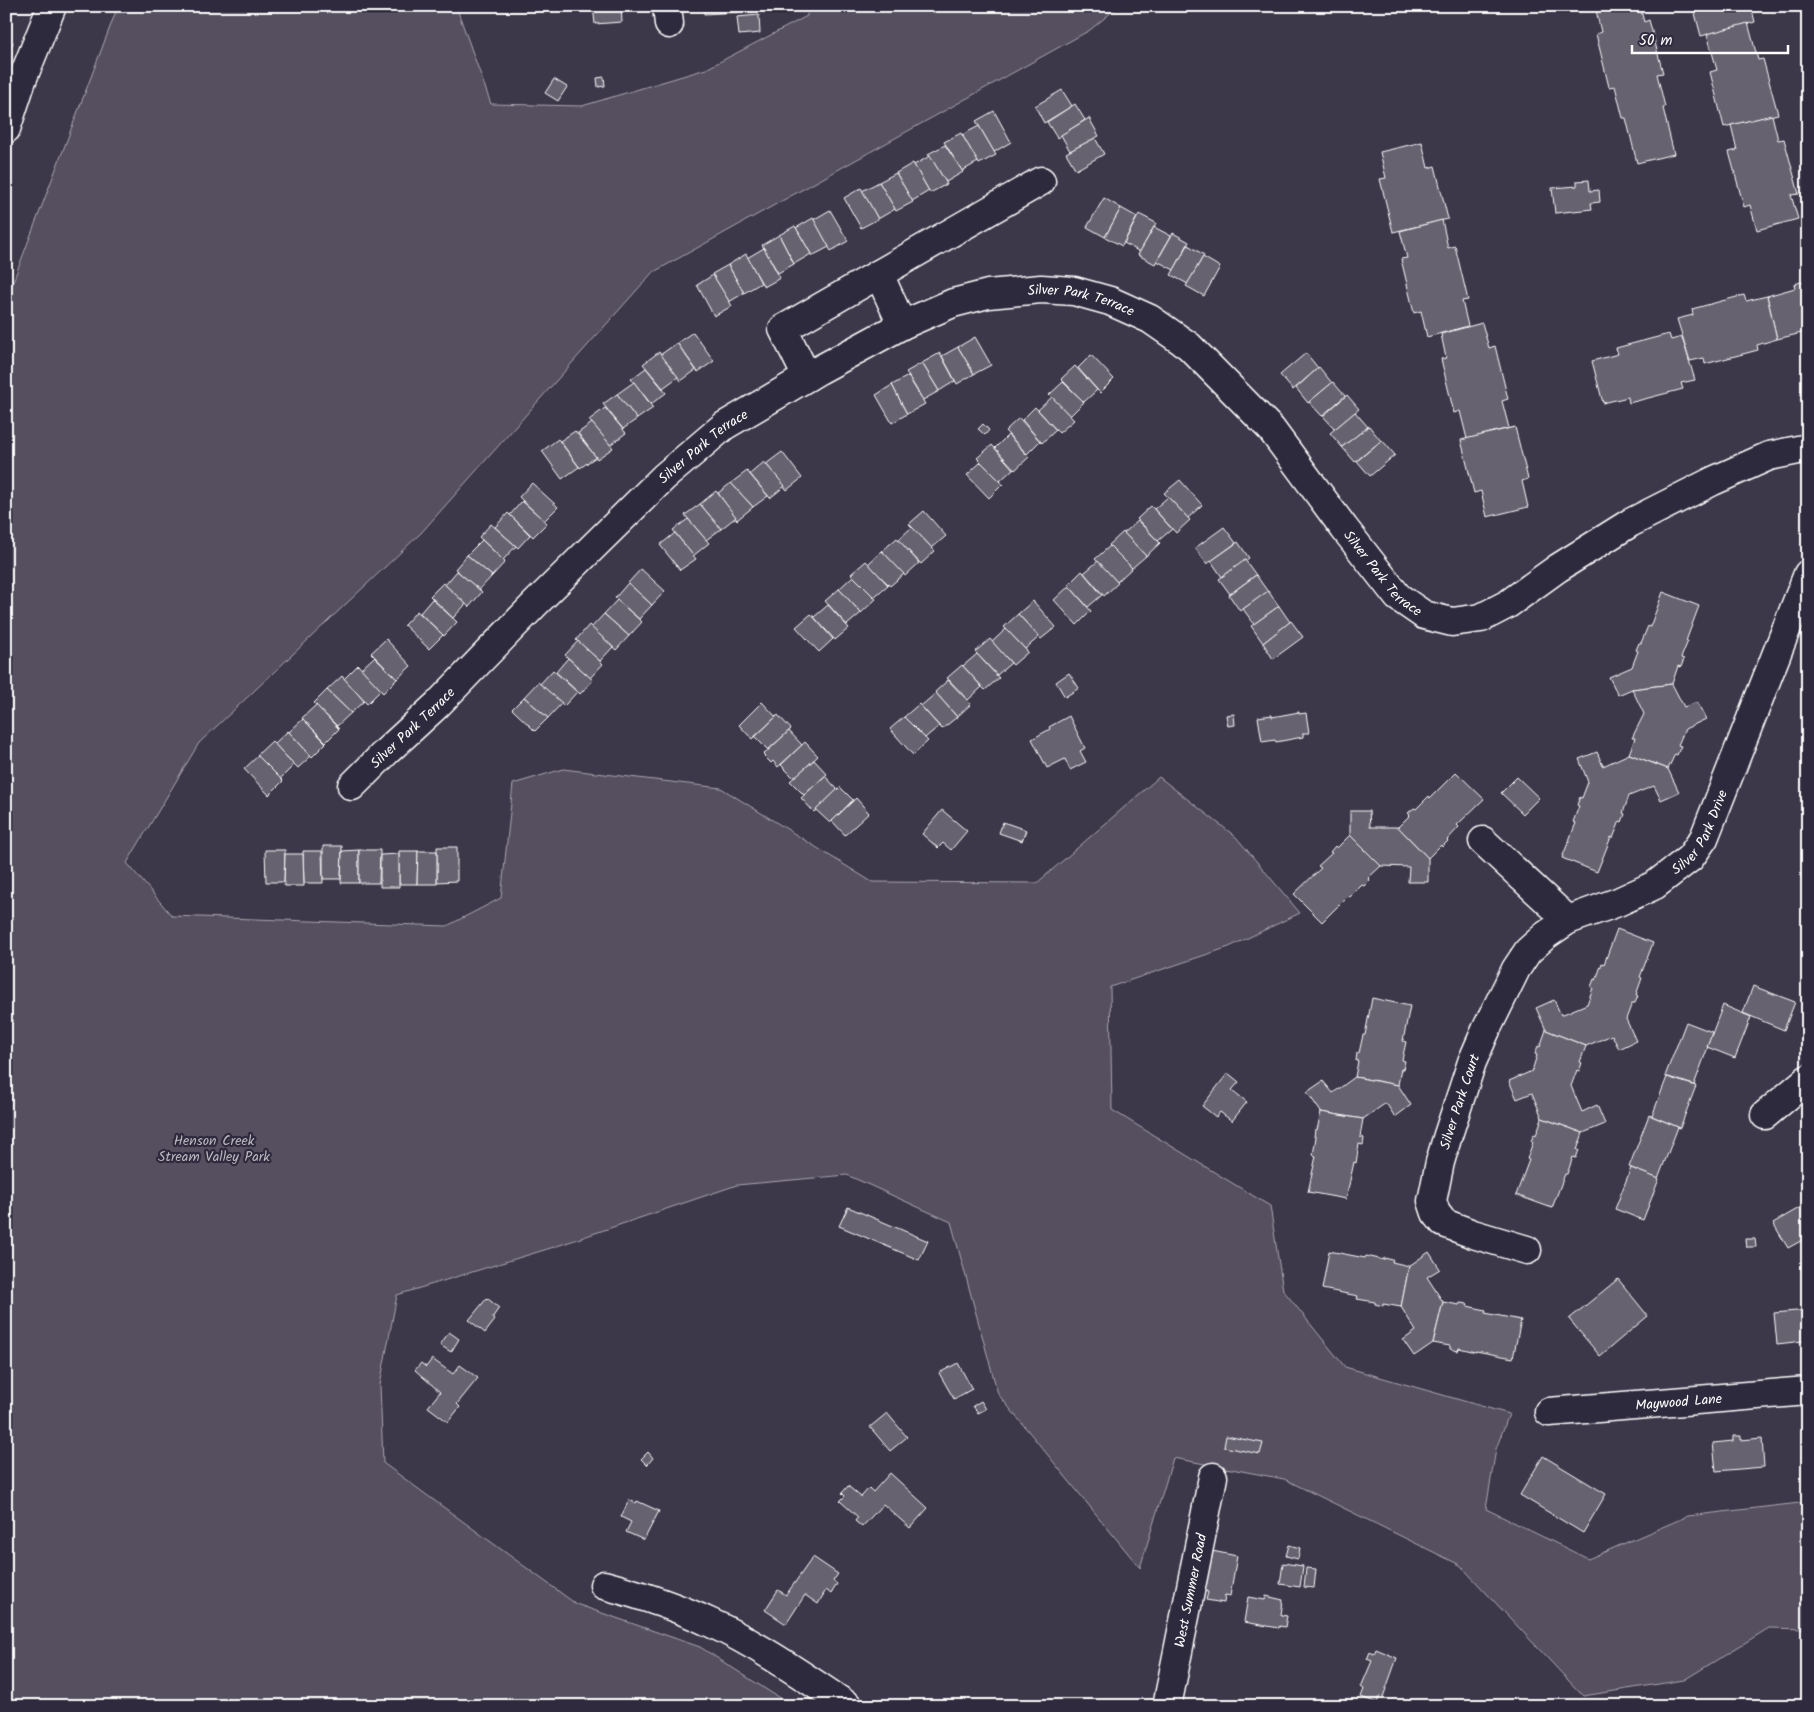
<svg xmlns="http://www.w3.org/2000/svg" width="1814" height="1712" viewBox="0 0 1814 1712" font-family="Kalam,sans-serif">
  <style>
    .green { fill: #555060; stroke: #aaa8b0 }
    .building { fill: #666270; stroke: #fff }
    .lines { fill: none; stroke-linecap: round; stroke-linejoin: round }
    .minor-casing { stroke: #fff; stroke-width: 31 }
    .minor { stroke: #2f2a3d; stroke-width: 28 }
    .labels { text-anchor: middle; stroke-width: 4.5; stroke-linejoin: round; paint-order: stroke }
    .street-label { font-size: 14px; fill: #fff; stroke: #2f2a3d }
    .park-label { font-size: 14px; fill: #bbb9bf; stroke: #2f2a3d }
  </style>
  <rect width="100%" height="100%" fill="#3c3749"/>
  <filter id="ink" filterUnits="userSpaceOnUse"><feTurbulence type="fractalNoise" baseFrequency=".02" numOctaves="2"/><feDisplacementMap in="SourceGraphic" scale="10" xChannelSelector="R" yChannelSelector="G"/><feConvolveMatrix kernelMatrix="1 2 1 2 8 2 1 2 1" color-interpolation-filters="sRGB"/></filter>
  <g filter="url(#ink)">
    <path class="green" d="M118,6H456L491,104L582,106L706,69L807,16V6H1119L1090,30L652,273L421,533L199,743L127,863L172,916L447,926L501,898L513,784L563,769L721,788L872,882L1037,883L1159,777L1236,837L1300,913L1229,947L1110,987L1112,1110L1270,1206L1283,1290L1345,1367L1509,1414L1496,1449L1486,1509L1588,1559L1688,1516L1808,1502V1629L1769,1628L1684,1680L1583,1696L1460,1565L1284,1479L1173,1458L1140,1568L998,1394L951,1222L847,1175L737,1185L554,1247L397,1295L380,1385L383,1463L576,1604L700,1647L792,1706H6V300Z"/>
    <g class="building">
      <path d="M593,6H621L622,22L595,24Z"/>
      <path d="M704,6H739V12L704,14Z"/>
      <path d="M1595,6H1640L1644,22L1649,20L1663,73L1657,74L1665,107L1663,108L1674,154L1637,163L1626,118H1623L1615,86L1609,87L1596,34L1601,32Z"/>
      <path d="M1693,6H1751L1755,22L1701,36Z"/>
      <path d="M759,15L760,33L739,35L737,17Z"/>
      <path d="M1748,23L1758,60L1763,59L1778,114L1724,127L1710,72L1717,70L1707,34Z"/>
      <path d="M6,40L13,42L6,63Z"/>
      <path d="M604,77L605,86L598,87L597,78Z"/>
      <path d="M554,79L567,87L558,101L545,93Z"/>
      <path d="M1062,90L1072,106L1044,123L1035,106Z"/>
      <path d="M1075,104L1085,120L1057,138L1047,122Z"/>
      <path d="M994,111L1011,142L994,152L976,121Z"/>
      <path d="M1772,115L1778,140L1784,139L1799,194L1791,195L1798,219L1757,230L1750,205L1744,207L1729,152L1737,150L1731,125Z"/>
      <path d="M1089,118L1099,136L1070,151L1061,135Z"/>
      <path d="M979,126L996,155L979,164L962,135Z"/>
      <path d="M961,133L978,162L962,171L944,142Z"/>
      <path d="M1095,138L1104,154L1076,170L1066,153Z"/>
      <path d="M1422,142L1428,168L1435,166L1448,219L1393,232L1380,179L1386,178L1380,152Z"/>
      <path d="M945,145L963,172L946,182L928,154Z"/>
      <path d="M930,156L947,184L930,193L914,165Z"/>
      <path d="M913,163L929,191L912,201L896,173Z"/>
      <path d="M896,173L913,202L896,211L879,182Z"/>
      <path d="M1589,180L1590,191L1599,190L1600,202L1591,203L1592,209L1555,213L1552,188L1577,186V181Z"/>
      <path d="M879,182L895,209L878,219L862,191Z"/>
      <path d="M861,188L878,219L861,228L844,198Z"/>
      <path d="M1104,198L1121,208L1105,237L1087,227Z"/>
      <path d="M1121,208L1137,217L1122,246L1105,237Z"/>
      <path d="M830,210L848,241L831,251L813,220Z"/>
      <path d="M1139,214L1156,223L1140,252L1124,243Z"/>
      <path d="M813,218L829,247L812,256L796,228Z"/>
      <path d="M1442,220L1448,248L1455,246L1468,300L1462,301L1468,326L1427,337L1421,311L1414,313L1401,259L1407,258L1400,231Z"/>
      <path d="M795,226L811,254L794,264L779,235Z"/>
      <path d="M1154,227L1171,236L1155,264L1138,255Z"/>
      <path d="M1173,233L1189,242L1174,270L1157,261Z"/>
      <path d="M779,235L794,264L778,273L762,245Z"/>
      <path d="M1188,245L1204,255L1188,284L1171,275Z"/>
      <path d="M764,248L780,278L764,287L747,258Z"/>
      <path d="M746,254L761,283L744,293L728,265Z"/>
      <path d="M1203,257L1220,267L1204,296L1186,286Z"/>
      <path d="M728,265L744,293L729,302L712,274Z"/>
      <path d="M713,275L732,306L714,316L697,285Z"/>
      <path d="M1808,280V339L1806,332L1777,339L1767,296L1795,288L1794,284Z"/>
      <path d="M1744,295L1746,301L1767,296L1777,339L1757,345L1758,350L1705,364L1704,358L1690,361L1677,319L1693,315L1692,309Z"/>
      <path d="M1482,323L1489,348L1495,346L1508,399L1502,401L1509,428L1467,439L1460,411L1454,413L1441,359L1446,358L1441,334Z"/>
      <path d="M693,332L714,361L698,372L677,343Z"/>
      <path d="M1669,334L1671,340L1682,337L1695,380L1681,383L1683,389L1629,403L1628,397L1603,403L1592,361L1618,354L1616,348Z"/>
      <path d="M975,337L991,365L974,374L958,347Z"/>
      <path d="M677,343L696,370L681,381L660,355Z"/>
      <path d="M958,347L974,374L957,384L942,356Z"/>
      <path d="M659,352L678,377L663,388L643,364Z"/>
      <path d="M940,353L955,381L939,391L922,363Z"/>
      <path d="M1306,353L1318,368L1293,390L1280,375Z"/>
      <path d="M1091,355L1114,379L1100,393L1078,368Z"/>
      <path d="M922,363L939,391L923,400L906,372Z"/>
      <path d="M1075,366L1097,390L1084,402L1061,379Z"/>
      <path d="M1319,367L1332,383L1308,403L1296,388Z"/>
      <path d="M646,368L666,393L651,404L631,379Z"/>
      <path d="M908,376L925,404L907,414L892,385Z"/>
      <path d="M634,382L653,408L637,419L617,394Z"/>
      <path d="M1063,382L1084,402L1070,416L1049,395Z"/>
      <path d="M1333,382L1345,396L1322,416L1309,402Z"/>
      <path d="M892,385L907,414L892,423L876,395Z"/>
      <path d="M617,394L637,419L623,429L603,404Z"/>
      <path d="M1347,395L1359,409L1335,429L1323,416Z"/>
      <path d="M1052,397L1074,420L1059,433L1038,410Z"/>
      <path d="M1035,407L1056,430L1042,443L1022,420Z"/>
      <path d="M605,408L626,433L610,445L589,420Z"/>
      <path d="M1355,412L1368,427L1342,447L1330,433Z"/>
      <path d="M1019,418L1040,441L1027,454L1005,431Z"/>
      <path d="M592,423L613,448L597,459L578,433Z"/>
      <path d="M983,424L989,430L985,435L978,429Z"/>
      <path d="M1369,426L1381,441L1355,462L1342,447Z"/>
      <path d="M1515,427L1528,479L1522,481L1528,507L1487,517L1481,491L1474,493L1461,440Z"/>
      <path d="M575,431L596,457L580,468L560,441Z"/>
      <path d="M1008,435L1029,457L1015,470L995,448Z"/>
      <path d="M558,439L579,467L562,479L542,451Z"/>
      <path d="M1382,440L1395,455L1370,476L1357,461Z"/>
      <path d="M992,445L1013,469L1000,481L977,458Z"/>
      <path d="M782,452L802,478L787,490L766,464Z"/>
      <path d="M764,462L785,486L770,498L750,474Z"/>
      <path d="M981,462L1003,484L989,498L967,475Z"/>
      <path d="M747,471L768,496L753,507L731,483Z"/>
      <path d="M1180,480L1202,505L1188,518L1164,493Z"/>
      <path d="M532,483L558,507L544,521L519,497Z"/>
      <path d="M731,483L753,507L737,520L718,493Z"/>
      <path d="M716,491L736,517L721,529L700,504Z"/>
      <path d="M1168,497L1190,520L1176,533L1154,509Z"/>
      <path d="M522,501L547,523L533,537L510,515Z"/>
      <path d="M700,504L721,529L706,540L685,515Z"/>
      <path d="M1151,506L1172,529L1158,541L1137,519Z"/>
      <path d="M924,511L946,536L932,548L909,524Z"/>
      <path d="M508,513L530,535L518,548L495,527Z"/>
      <path d="M688,519L709,543L693,556L673,530Z"/>
      <path d="M1138,521L1160,543L1146,556L1124,533Z"/>
      <path d="M491,524L516,546L503,560L479,537Z"/>
      <path d="M912,527L935,551L921,564L898,540Z"/>
      <path d="M1224,527L1236,543L1207,564L1195,548Z"/>
      <path d="M1123,532L1146,556L1132,568L1109,545Z"/>
      <path d="M675,533L696,559L680,570L660,545Z"/>
      <path d="M897,538L919,563L905,576L882,551Z"/>
      <path d="M482,540L505,562L492,576L467,555Z"/>
      <path d="M1238,542L1249,558L1222,577L1211,561Z"/>
      <path d="M1110,546L1132,568L1117,582L1095,559Z"/>
      <path d="M882,551L904,574L890,586L868,564Z"/>
      <path d="M467,555L492,576L479,590L455,569Z"/>
      <path d="M1245,560L1256,575L1230,594L1219,579Z"/>
      <path d="M866,561L888,585L874,597L851,574Z"/>
      <path d="M1098,561L1118,583L1104,596L1084,573Z"/>
      <path d="M641,569L665,591L652,605L628,583Z"/>
      <path d="M457,571L482,592L469,607L445,585Z"/>
      <path d="M1082,571L1102,595L1088,607L1068,585Z"/>
      <path d="M1256,575L1268,592L1240,611L1229,595Z"/>
      <path d="M853,576L876,599L861,613L839,589Z"/>
      <path d="M443,583L466,604L453,618L430,596Z"/>
      <path d="M628,583L652,605L639,619L615,598Z"/>
      <path d="M1069,586L1091,611L1077,625L1054,600Z"/>
      <path d="M839,589L861,613L847,625L825,601Z"/>
      <path d="M1268,591L1279,606L1254,624L1243,609Z"/>
      <path d="M1663,592L1699,606L1686,641H1688L1681,658L1684,659L1681,667L1678,666L1672,684L1632,689L1618,695L1609,677L1632,667L1638,651L1636,650L1639,643H1641L1648,626L1650,627Z"/>
      <path d="M432,599L457,622L444,636L420,613Z"/>
      <path d="M617,600L642,622L629,636L604,614Z"/>
      <path d="M1033,601L1056,627L1041,639L1018,614Z"/>
      <path d="M828,605L849,628L835,640L814,617Z"/>
      <path d="M1279,606L1290,622L1263,643L1251,626Z"/>
      <path d="M417,611L443,635L429,649L404,625Z"/>
      <path d="M604,614L629,636L616,650L591,628Z"/>
      <path d="M811,614L833,639L819,652L796,627Z"/>
      <path d="M1018,614L1039,637L1025,649L1004,627Z"/>
      <path d="M1291,621L1303,637L1273,659L1263,643Z"/>
      <path d="M589,625L613,647L600,661L576,640Z"/>
      <path d="M1006,629L1028,652L1013,665L992,642Z"/>
      <path d="M386,639L411,666L397,679L371,653Z"/>
      <path d="M990,639L1011,663L997,675L975,652Z"/>
      <path d="M578,641L603,664L590,678L565,655Z"/>
      <path d="M977,654L999,678L985,690L963,666Z"/>
      <path d="M374,657L397,679L383,693L361,669Z"/>
      <path d="M568,658L593,680L580,694L556,672Z"/>
      <path d="M358,665L381,690L367,704L344,679Z"/>
      <path d="M962,665L982,687L968,700L947,678Z"/>
      <path d="M553,670L577,692L564,706L540,684Z"/>
      <path d="M1069,673L1079,688L1065,697L1056,682Z"/>
      <path d="M342,676L364,701L351,713L327,690Z"/>
      <path d="M948,680L971,704L957,717L935,692Z"/>
      <path d="M538,682L562,703L548,718L524,697Z"/>
      <path d="M1672,684L1684,707L1697,702L1706,719L1685,729L1678,745L1681,746L1677,755L1675,754L1668,769L1629,754L1635,738H1632L1644,714L1632,689Z"/>
      <path d="M327,690L351,713L337,726L314,703Z"/>
      <path d="M936,693L957,717L942,729L921,706Z"/>
      <path d="M524,697L548,718L535,731L512,709Z"/>
      <path d="M762,702L776,717L752,739L739,725Z"/>
      <path d="M919,704L939,726L925,738L904,717Z"/>
      <path d="M316,705L339,729L326,742L302,718Z"/>
      <path d="M1299,712V714L1306,713L1309,733H1303V737L1276,742L1275,740L1262,742L1258,717L1272,715V717Z"/>
      <path d="M1234,714L1235,725L1228,726L1226,715Z"/>
      <path d="M778,715L791,729L768,750L755,737Z"/>
      <path d="M1069,716L1085,748L1080,751L1086,762L1070,770L1065,759L1047,768L1032,739L1050,729L1049,727Z"/>
      <path d="M904,717L928,741L913,755L890,729Z"/>
      <path d="M303,719L326,743L312,757L289,732Z"/>
      <path d="M288,731L311,756L298,768L274,744Z"/>
      <path d="M789,731L802,745L778,767L773,761L771,763L763,755Z"/>
      <path d="M272,741L294,765L280,779L257,755Z"/>
      <path d="M805,742L818,756L794,778L781,765Z"/>
      <path d="M1597,752L1603,766L1629,754L1668,769L1679,792L1661,800L1654,786L1629,796L1623,813L1625,814L1622,822L1620,821L1613,838L1611,837L1597,872L1562,858L1576,823L1573,822L1579,806L1577,805L1580,797L1582,798L1588,782L1579,759Z"/>
      <path d="M258,756L283,781L269,795L244,769Z"/>
      <path d="M814,760L827,774L804,795L790,781Z"/>
      <path d="M1456,772L1484,799L1457,825L1459,827L1447,840L1448,841L1442,847L1441,845L1428,858L1398,827L1410,815L1408,813L1414,808L1416,809L1429,796L1430,798Z"/>
      <path d="M825,776L838,790L814,812L801,798Z"/>
      <path d="M1517,777L1539,798L1523,814L1501,793Z"/>
      <path d="M840,787L853,800L830,823L816,810Z"/>
      <path d="M856,798L869,813L845,835L832,821Z"/>
      <path d="M942,810L967,831L951,850L943,843L938,848L922,834Z"/>
      <path d="M1350,811H1369L1370,827H1398L1428,858V882H1408L1409,867L1381,866L1350,835Z"/>
      <path d="M1003,822L1026,830L1022,841L999,833Z"/>
      <path d="M1350,835L1381,866L1368,878L1370,880L1364,886L1362,885L1350,897L1348,896L1322,922L1294,894L1321,868L1318,866L1332,853L1330,852L1335,846L1337,848Z"/>
      <path d="M323,846H342L341,879H323Z"/>
      <path d="M437,847H457V881L437,882Z"/>
      <path d="M265,850H285L284,882H266Z"/>
      <path d="M359,850V883H341L342,851Z"/>
      <path d="M359,850H380L379,883H359Z"/>
      <path d="M303,851H322L323,883H304Z"/>
      <path d="M399,851H418L417,884H399Z"/>
      <path d="M418,851H437V884H417Z"/>
      <path d="M285,854H303L304,886H284Z"/>
      <path d="M399,854V887H380V855Z"/>
      <path d="M1617,929L1653,943L1640,977L1642,978L1636,995L1638,996L1635,1003H1632L1626,1019L1636,1041L1619,1049L1612,1035L1586,1046L1546,1030L1536,1008L1554,1000L1561,1015L1587,1004L1593,988L1591,987L1594,979L1596,980L1602,963L1604,964Z"/>
      <path d="M1753,986L1795,1002L1784,1030L1743,1013Z"/>
      <path d="M1372,998L1410,1006L1403,1041L1406,1042L1402,1060L1405,1061L1403,1069H1401L1398,1085L1355,1077L1358,1061H1356L1357,1053H1359L1363,1035H1365Z"/>
      <path d="M1723,1005L1751,1017L1735,1058L1707,1047Z"/>
      <path d="M1686,1022L1712,1032L1707,1047H1708L1694,1085L1665,1076Z"/>
      <path d="M1546,1030L1586,1046L1580,1062L1582,1063L1579,1071L1577,1070L1571,1086L1582,1112L1597,1105L1605,1124L1583,1133L1542,1118L1532,1093L1517,1099L1509,1081L1532,1071L1537,1055L1535,1054L1538,1046L1540,1047Z"/>
      <path d="M1228,1073L1239,1082L1232,1090L1247,1102L1232,1121L1220,1112L1216,1117L1202,1106Z"/>
      <path d="M1355,1077L1398,1085L1411,1105L1395,1117L1386,1103L1363,1119L1321,1112L1307,1092L1323,1081L1333,1093Z"/>
      <path d="M1667,1077L1696,1086L1680,1128L1652,1116Z"/>
      <path d="M1321,1112L1363,1119L1360,1137L1364,1138L1363,1145L1359,1144L1356,1163L1354,1162L1346,1199L1308,1192L1316,1156L1313,1155L1316,1137H1314L1315,1129L1317,1130Z"/>
      <path d="M1649,1115L1678,1127L1658,1179L1629,1167Z"/>
      <path d="M1542,1118L1583,1133L1577,1150H1579L1576,1158L1573,1157L1567,1174H1565L1552,1208L1516,1195L1529,1160L1527,1159L1533,1142L1531,1141L1534,1134L1536,1135Z"/>
      <path d="M1631,1168L1659,1179L1643,1220L1615,1209Z"/>
      <path d="M1808,1203V1237L1788,1248L1773,1223Z"/>
      <path d="M848,1207L928,1241L919,1260L839,1226Z"/>
      <path d="M1745,1239H1755L1756,1247H1746Z"/>
      <path d="M1329,1251L1365,1258L1366,1256L1384,1260V1258L1393,1260L1392,1262L1409,1266L1401,1307L1383,1304V1306L1375,1304V1302L1357,1299L1358,1296L1322,1289Z"/>
      <path d="M1429,1252L1440,1269L1427,1277L1443,1302L1433,1343L1414,1356L1403,1340L1416,1331L1401,1307L1409,1266Z"/>
      <path d="M1618,1279L1648,1316L1600,1356L1569,1319Z"/>
      <path d="M487,1298L499,1308L492,1318L495,1320L485,1333L469,1320Z"/>
      <path d="M1443,1302L1459,1305L1460,1303L1468,1304L1467,1306L1486,1310L1485,1313L1521,1320L1513,1358L1476,1351V1352L1459,1348L1458,1351L1450,1349V1346L1433,1343Z"/>
      <path d="M1808,1310V1345H1804L1803,1341L1777,1344L1774,1313Z"/>
      <path d="M449,1332L459,1339L451,1352L440,1345Z"/>
      <path d="M432,1359L453,1374L460,1365L478,1378L457,1404L460,1407L448,1422L428,1407L440,1392L415,1370L421,1363L426,1367Z"/>
      <path d="M958,1363L972,1389L954,1399L939,1373Z"/>
      <path d="M981,1401L986,1409L978,1413L973,1406Z"/>
      <path d="M887,1413L907,1437L890,1451L870,1427Z"/>
      <path d="M1226,1436L1263,1443L1260,1454L1224,1447Z"/>
      <path d="M1733,1436H1741V1440L1762,1438L1764,1467L1716,1471L1713,1443L1733,1441Z"/>
      <path d="M648,1452L653,1458L647,1465L641,1459Z"/>
      <path d="M1543,1456L1606,1494L1583,1533L1520,1495Z"/>
      <path d="M890,1473L928,1508L910,1528L883,1504L862,1527L855,1521L858,1517L840,1501L845,1496L842,1493L848,1486L861,1497L869,1488L873,1492Z"/>
      <path d="M629,1500L636,1503L637,1501L659,1511L644,1540L626,1532L631,1522L621,1517Z"/>
      <path d="M1289,1545L1300,1548L1298,1559L1286,1556Z"/>
      <path d="M1212,1551L1237,1556L1230,1596L1225,1595L1224,1603L1206,1600L1208,1592L1204,1591Z"/>
      <path d="M813,1557L838,1574L833,1581L837,1584L831,1594L826,1590L818,1604L805,1595L786,1624L765,1610L778,1590L786,1595Z"/>
      <path d="M1283,1563L1303,1566L1300,1587L1280,1584Z"/>
      <path d="M1306,1568L1316,1569L1314,1588L1304,1587Z"/>
      <path d="M1266,1596L1283,1600L1281,1615L1287,1616L1285,1627L1279,1626V1628L1244,1622L1248,1597L1265,1600Z"/>
      <path d="M1376,1649L1397,1658L1383,1697L1380,1696L1377,1703L1361,1697L1364,1689L1361,1687L1372,1661L1367,1659L1370,1652L1374,1654Z"/>
    </g>
    <g class="lines">
      <g class="minor-casing">
        <g id="minor">
          <path d="M667,6L669,24"/>
          <path d="M6,129L22,80L52,6"/>
          <path d="M902,325L879,274L1041,181"/>
          <path d="M807,377L783,329L879,274"/>
          <path id="s1" d="M352,786L386,752L438,704L535,604L664,477L724,426L819,370L902,325L953,303L988,294L1041,289L1074,291L1110,301L1150,319L1189,346L1271,429L1344,528L1398,597L1424,615L1452,622L1481,618L1508,604L1558,568L1630,523L1713,481L1769,456L1808,448"/>
          <path d="M1483,841L1568,920"/>
          <path d="M1765,1115L1808,1079"/>
          <path id="s2" d="M1527,1250L1473,1234L1444,1223L1436,1213L1432,1201L1440,1162L1448,1135L1472,1062L1486,1030L1516,969L1528,951L1546,935L1568,920L1618,902L1655,885L1690,858L1704,838L1808,574"/>
          <path id="s3" d="M1549,1412L1808,1391"/>
          <path d="M604,1585C641,1595 677,1607 711,1623C757,1644 806,1678 848,1706"/>
          <path id="s4" d="M1167,1706L1213,1477"/>
        </g>
      </g>
      <use href="#minor" class="minor"/>
    </g>
  </g>
  <g class="labels">
    <g class="street-label">
      <text dy="5" stroke="none"><textPath href="#s1" startOffset="909">Silver Park Terrace</textPath></text>
      <text dy="5" stroke="none"><textPath href="#s1" startOffset="489">Silver Park Terrace</textPath></text>
      <text dy="5" stroke="none"><textPath href="#s1" startOffset="1329">Silver Park Terrace</textPath></text>
      <text dy="5" stroke="none"><textPath href="#s1" startOffset="84">Silver Park Terrace</textPath></text>
      <text dy="5" stroke="none"><textPath href="#s2" startOffset="598">Silver Park Drive</textPath></text>
      <text dy="5" stroke="none"><textPath href="#s2" startOffset="216">Silver Park Court</textPath></text>
      <text dy="5" stroke="none"><textPath href="#s3" startOffset="130">Maywood Lane</textPath></text>
      <text dy="5" stroke="none"><textPath href="#s4" startOffset="118">West Summer Road</textPath></text>
    </g>
    <g class="park-label">
      <text x="214" y="1145">Henson Creek<tspan x="214" dy="16">Stream Valley Park</tspan></text>
    </g>
  </g>
  <rect width="1814" height="1712" fill="none" stroke="#2f2a3d" stroke-width="25"/>
  <rect x="12" y="12" width="1789" height="1687" fill="none" stroke="#fff" stroke-width="2" filter="url(#ink)"/>
  <path d="M1632 45v8h156v-8" fill="none" stroke="#ffffff" stroke-width="2.5"/>
  <text x="1639" y="45" font-size="15" fill="#ffffff" stroke="#2f2a3d" stroke-width="4" paint-order="stroke">50 m</text>
</svg>
